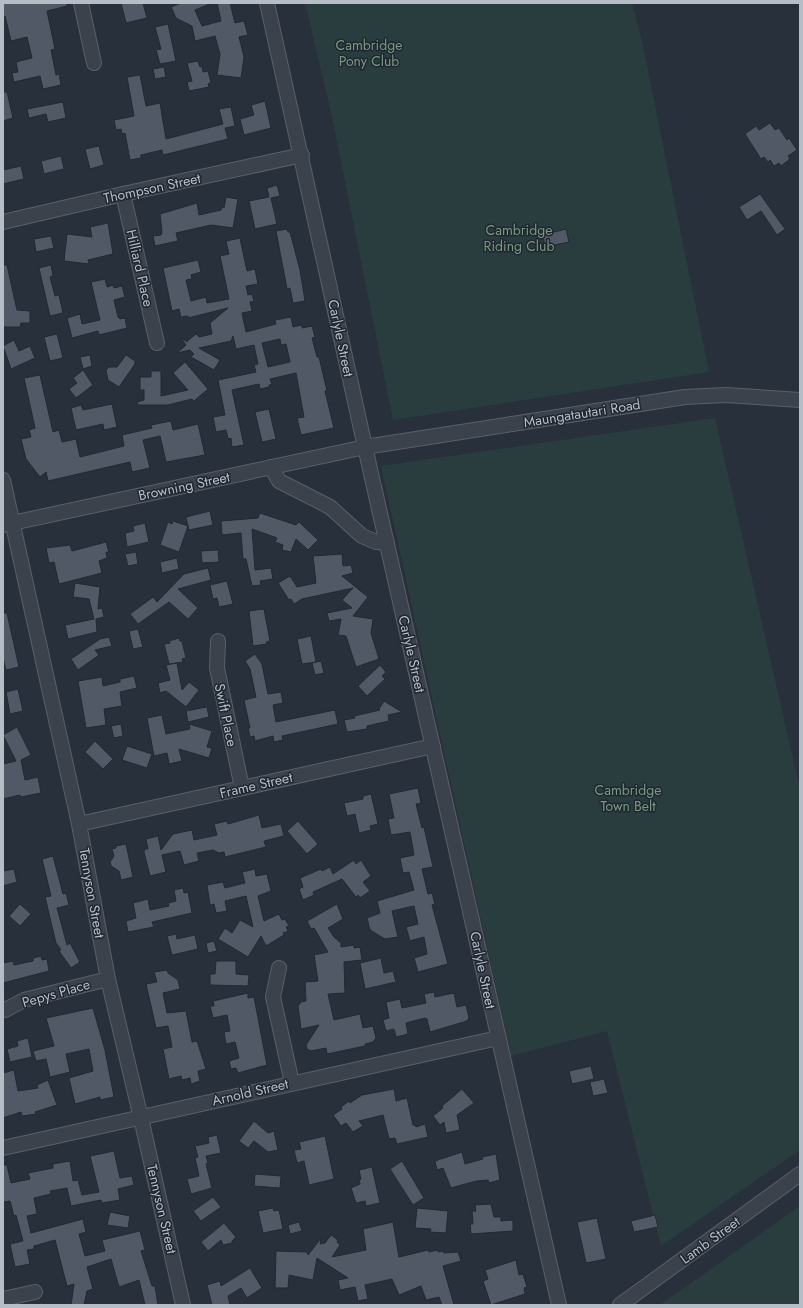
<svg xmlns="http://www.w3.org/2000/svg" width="803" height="1308" viewBox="0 0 803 1308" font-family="Jost,sans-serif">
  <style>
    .green { fill: #2a3d3e }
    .building { fill: #515966; stroke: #222933; fill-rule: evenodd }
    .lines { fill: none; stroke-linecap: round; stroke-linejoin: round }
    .minor-casing { stroke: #59606a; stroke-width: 16 }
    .minor { stroke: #3b424c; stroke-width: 14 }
    .labels { text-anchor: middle; stroke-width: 3; stroke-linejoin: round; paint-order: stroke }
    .park-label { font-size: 14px; fill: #789a80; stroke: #202731 }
    .street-label { font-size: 14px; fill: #b7bdc7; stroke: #202731 }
  </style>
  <rect width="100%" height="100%" fill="#28303c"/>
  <g class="green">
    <path d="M305,3H632L642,41L709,372L393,420L331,112Z"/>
    <path d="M715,418L800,789V1150L661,1246L607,1031L511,1056L381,466Z"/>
    <path d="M800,1206V1305H660Z"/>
  </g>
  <g class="building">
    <path d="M3,3H67V6L47,11L55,49L51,50L56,75L59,74L61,85L43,89L40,76L14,82L12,73L18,72L16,62L32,58L27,37L11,41L5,16L3,17Z"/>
    <path d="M121,3H143L147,18L126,23Z"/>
    <path d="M181,3H212L195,10L202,26L221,21L217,3H230L235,23L244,21L248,35L239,37L244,57L241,78L217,75L220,54L215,36L195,41L192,26L176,18L171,7Z"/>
    <path d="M168,24L176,61L160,64L156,50L161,49L155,27Z"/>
    <path d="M198,61L200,67L202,66L203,72L208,71L211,83L208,84L209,87L189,91L187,82L192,81L187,63Z"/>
    <path d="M164,67L166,77L155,79L153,69Z"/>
    <path d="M140,75L146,106L160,103L166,139L223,124L219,109L231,107L235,126L225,128L228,139L163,155L162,150L141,155V158L130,160L125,133L122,134L121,129L116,130L114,120L134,116L127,77Z"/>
    <path d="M3,92H7L13,118L3,121Z"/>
    <path d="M265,101L271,128L244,135L240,119L254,115L251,105Z"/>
    <path d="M63,102L66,118L48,122L46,114L29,118L27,109Z"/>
    <path d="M770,123L775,130L779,128L787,140L789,138L797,150L788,156L790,159L781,166L779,163L774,166L770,160L768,162L764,157L761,159L745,134L756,126L759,130Z"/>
    <path d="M99,146L104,165L90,169L85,149Z"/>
    <path d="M61,156L64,169L44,174L41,161Z"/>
    <path d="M21,166L24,179L3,184V170Z"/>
    <path d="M277,185L280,196L271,198L277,224L255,229L249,201L269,197L267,188Z"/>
    <path d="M760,194L785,229L777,235L761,211L747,220L739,207Z"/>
    <path d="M226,197L238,199L233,228L211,225L176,233L178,241L155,246L153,236L161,235L162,232L160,214L197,203L199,215L221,210L222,207L224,208Z"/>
    <path d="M108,223L113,254L88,260L89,264L64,261L67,234L92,237L90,227Z"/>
    <path d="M287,229L288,232H290L300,270L305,301L293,303L290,288L287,289L276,231Z"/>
    <path d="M566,229L569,242L545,247L543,235Z"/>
    <path d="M51,236L54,248L36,252L34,239Z"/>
    <path d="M240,238L247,271L255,269L258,284L246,286L248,295L252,294L254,301L250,302L252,311L242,313L246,332L276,324L275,320L291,317L293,327L302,325V328L312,326L315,337L312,338L317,357H319L327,391H325L334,428L301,435L297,418L304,417L296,373L270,379L272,384L269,385V387L260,389L259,384L232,390L244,445L232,447L231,438L228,439L226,430L216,432L213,417L225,415L218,380L256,372L254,365L258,364L254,345L236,349L233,336L231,341L199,348L220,360L214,370L191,357L194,354L190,350L177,353L186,345L181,338L188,342L187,341L196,334L199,337L212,334L210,323L228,308L188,318V316L181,317L179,309L172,311L163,268L198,260L201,272L191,275L192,279L186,280L191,301L206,297L207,303L229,299L220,256L229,254L226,241ZM280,339L281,345L286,344L290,362L268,367L262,343Z"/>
    <path d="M3,265H7L17,310L30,311V323H21L20,327H3Z"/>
    <path d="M51,265L53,276L50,277L55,296L59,295L63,313L50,316L39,268Z"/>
    <path d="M105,279L107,287L113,285L114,288L122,286L125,297L114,300L118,317L120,319L125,318L127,328L99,335L98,331L72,338L67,318L80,314L82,324L100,320L91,282Z"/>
    <path d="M57,334L63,358L50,361L44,337Z"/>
    <path d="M14,340L19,351L30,346L35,358L11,369L3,346Z"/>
    <path d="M90,355L92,366L83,369L80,357Z"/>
    <path d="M126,355L135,361V364L119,387L108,380L106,370L109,367H117Z"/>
    <path d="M185,362L208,389L194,401L192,399L168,405H138L137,402L144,400V390H140V377H151V371H161V396L188,390L173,373Z"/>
    <path d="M83,370L93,385L76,398L69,389L77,383L73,378Z"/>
    <path d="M40,375L53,432L59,430L62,442L76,439L80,457L124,446L122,435L152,428L151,425L171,421L173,430L198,424L205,455L166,462L160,436L143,440L150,468L132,472L130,462L48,481L46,472L40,477L26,459L21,439L31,437L29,430L35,428L24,378Z"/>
    <path d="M112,404L117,427L104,430L103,424L76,430L71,408L81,405L83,410Z"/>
    <path d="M269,409L276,439L262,442L255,412Z"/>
    <path d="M210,511L213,525L189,530L188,526L179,552L160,545L168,522L172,524L173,521L188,526L186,517Z"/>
    <path d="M260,513L296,525L299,522L318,540L308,550L296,539L291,552L282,550L283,545L275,542L277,538L252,529L255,570L271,568L273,579L260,581L261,585L252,586L246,559H243L241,533L222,535L221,521L258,518Z"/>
    <path d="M145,523L149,542L127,547L125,533L134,531L133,526Z"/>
    <path d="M106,542L109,552H106L107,558L99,561L102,573L59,584L54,562L49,563L46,548L70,545L72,551Z"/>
    <path d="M218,550L219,562L202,563L201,551Z"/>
    <path d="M136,552L138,564L128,566L125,554Z"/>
    <path d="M342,554L343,566L351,565L353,573L342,576L368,597L353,616L373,619L371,633L379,659L356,667L346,636L338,635L341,619L329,621L327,613L352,608L342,600L353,588L302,599L294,604L291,599L289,600L278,583L290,576L297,587L316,583L313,556Z"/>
    <path d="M177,558L179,569L162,573L160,562Z"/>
    <path d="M208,568L211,580L178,589L198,608L188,619L169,602L138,624L130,614L153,597L157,602L184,574Z"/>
    <path d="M227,581L233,604L219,607L217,598L213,599L210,585Z"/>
    <path d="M75,583L100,587L98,609L102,608L104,617L96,619L97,632L68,639L65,625L94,619L89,599L73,597Z"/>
    <path d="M264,609L270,641L266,642L267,644L253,646L249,611Z"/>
    <path d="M3,613H7L19,667L6,670L3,658Z"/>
    <path d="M138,629L143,647L133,649L129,631Z"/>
    <path d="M311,636L316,662L302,664L297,639Z"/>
    <path d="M109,637L112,646L95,650L99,655L78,670L71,659L100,639Z"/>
    <path d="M179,638L180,641H182L186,658L182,659L183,662L169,664L164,644L170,643L169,641Z"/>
    <path d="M255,654L262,664L268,694L281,692L283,703L273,705L276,722L335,710L338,724L282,736L283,740L274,742L273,736L255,741L254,736L250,737L248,728H250L244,700L256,697L250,669L245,661Z"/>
    <path d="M321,661L324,673L315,675L312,663Z"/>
    <path d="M177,663L182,690L189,682L199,690L186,707L166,691L160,693L158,683L170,680L166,665Z"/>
    <path d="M380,665L386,672L382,676L385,679L367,696L358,686Z"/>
    <path d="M134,676L137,688L120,692L122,706L104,709L106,725L86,728L78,681L102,677L103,686L120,682V679Z"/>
    <path d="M18,689L23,711L10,714L6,692Z"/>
    <path d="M384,701L402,712L388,715L389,721L367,726V729L347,732L344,720L355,718L354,716L380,710L379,709Z"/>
    <path d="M207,707L209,717L188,722L186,711Z"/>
    <path d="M162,715L166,734L190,729L189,724L212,731L207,747L212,748L209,758L179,749L182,761L169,764L167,753L154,756L147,718Z"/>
    <path d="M121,724L123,736L114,738L111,726Z"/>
    <path d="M17,727L31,755L21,760L25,780L38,777L41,793L21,797L20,795L3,799V764L16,761L3,735Z"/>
    <path d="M95,741L113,759L103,769L85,752Z"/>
    <path d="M127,746L152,754L147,768L122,760Z"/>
    <path d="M418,788L421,803L416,804L422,828L424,827L433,867L422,869L428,894L432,893L435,904L432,905L448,964L418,972L414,958L427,954L424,937L410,941L406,927L418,924L414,906L392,911L398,937L385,939L370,930L367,918L380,913L377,901L414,890L409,872L403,873L400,858L414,855L410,832L391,835L388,819L394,818L389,794Z"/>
    <path d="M371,794L378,824L370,826L371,830L359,833L355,814L347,816L344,803L363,799V796Z"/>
    <path d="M259,815L262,828L281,824L284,836L264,841L266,847L225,857L224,852L219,853L213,850L197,853L199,861L184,865L180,851L162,855L166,872L150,876L144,852L145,849H148L146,839L158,836L161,850L173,834L192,830L194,840L217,835L214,824L227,821L228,824Z"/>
    <path d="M298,821L318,844L307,854L287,831Z"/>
    <path d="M126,844L133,877L121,880L119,871L111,866L110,862L114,856L112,849L116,848V846Z"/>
    <path d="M53,856L63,894L66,893L69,905L57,908L67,945L70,943L80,962L71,968L59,951L61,950L56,943L45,897L51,896L42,859Z"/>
    <path d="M354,860L356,864L361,860L371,876L363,882L370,891L360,898L358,895L356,897L342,879L313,892L314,895L303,900L299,889L303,887L300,878L321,869L322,871L330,867L333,874Z"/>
    <path d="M14,869L17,882L3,886V871Z"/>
    <path d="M255,869L256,876L267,874L271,891L258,896L264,921L279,914L282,920L285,919L289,926L286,927L288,931L283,933L284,935L266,946L261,936L248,957L218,939L225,928L232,933L240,920L253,927L246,896L225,901L227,911L216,913L214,904L210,905L207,885L223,882L225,888L245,883L242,872Z"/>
    <path d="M183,888L184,893L188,892L192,913L152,922L154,927L128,932L126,921L136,918L133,903L148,899L150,910L169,906L168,903L176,901L174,890Z"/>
    <path d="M20,904L31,914L20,926L9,916Z"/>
    <path d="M337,904L343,919L328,928L334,937L341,943V947L354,945V948L360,947L362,960L344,962L345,993L328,994L334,1020L360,1014L363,1028L373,1026L376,1038L373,1042L365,1044V1046L327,1054L326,1048L311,1051L307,1049L306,1045L319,1025L301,1029L298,1006L301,1002L306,1001L305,982L318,981L314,955L328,952L314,928L311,929L307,921Z"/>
    <path d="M176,934L177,939L195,935L198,949L172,955L167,936Z"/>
    <path d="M214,941L217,951L208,953L206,943Z"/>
    <path d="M41,956L42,960L47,959L49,971L3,983V963L13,961L14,965L33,961V958Z"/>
    <path d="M381,958L384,973L393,971L396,982L365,989L360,963Z"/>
    <path d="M216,961H236V974L249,975L248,986L210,985V974H215Z"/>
    <path d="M167,970L168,973L178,980L180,989L163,993L167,1013L186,1011L192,1042L197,1041L206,1069L198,1071L200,1081L191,1084L190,1078L182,1080L181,1076L169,1079L163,1049L172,1047L168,1026L156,1028L146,984L157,982L154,972Z"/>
    <path d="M434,992L435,997L454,993L457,1007L466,1005L469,1018L467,1021L430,1032L427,1019L425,1018L406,1023L408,1034L396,1037L394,1029L386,1031L383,1020L389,1018L386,1002L400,999L402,1008L426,1003L424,994Z"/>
    <path d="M248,993V998L254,997L267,1065L238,1073L236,1068L231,1069L229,1061L239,1058L235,1042L226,1044L224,1032L230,1031L227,1015L213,1018L210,1006H214L213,1001Z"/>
    <path d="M93,1008L105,1050L114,1097L100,1100V1097L75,1104L69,1078L93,1071L89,1049L66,1054L70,1072L50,1077L46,1059L36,1061L33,1051L54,1046L46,1018Z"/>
    <path d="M28,1038L32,1057L10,1062L7,1049L18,1046L17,1041Z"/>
    <path d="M591,1066L594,1079L572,1084L569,1071Z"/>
    <path d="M14,1070L18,1091L38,1088L37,1085L48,1080L57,1105L35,1112L36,1114L22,1116L21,1112L3,1118V1073Z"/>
    <path d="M604,1079L608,1093L593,1096L590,1082Z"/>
    <path d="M394,1089L396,1101L407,1098L413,1125H415L416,1127L425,1124L428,1137L397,1144L395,1138L389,1139L383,1115L359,1121L363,1126L353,1132L346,1123L341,1126L333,1115L342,1109L341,1107L349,1101L350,1103L362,1095Z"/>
    <path d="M462,1089L474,1103L457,1115L460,1130L446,1133L444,1122L440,1125L433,1116L443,1108L442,1106Z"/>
    <path d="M254,1121L268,1133L274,1131L278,1150L268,1152L254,1141L248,1148L239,1141Z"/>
    <path d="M217,1135L221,1153L206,1156L208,1163L206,1164L212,1188L191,1194L187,1179L199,1176L195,1158L198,1157L195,1146L209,1143L208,1137Z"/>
    <path d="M325,1136L334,1179L309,1185L304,1161L297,1163L294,1150L301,1149L299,1142Z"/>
    <path d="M114,1151L120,1178L132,1176L134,1185L118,1189L120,1200L102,1203L101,1200L71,1206L67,1188L50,1191L51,1194L34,1198L37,1214L27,1216L31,1233L83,1219L86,1232L79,1234L85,1256L105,1251L102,1240L140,1231L145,1250L141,1251L152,1286H155L158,1305H145L139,1280L119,1287L111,1259L87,1267L93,1289L87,1291L84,1305H71L74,1284L67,1286L55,1240L34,1246V1249L27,1250L30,1264L15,1267L10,1244L23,1241L16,1215L14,1216L10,1201L3,1202V1165H7L11,1183L30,1179L28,1173L53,1168V1164L70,1161L73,1181L78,1180L82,1195L99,1192L90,1156Z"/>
    <path d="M462,1152L465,1164L483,1159L482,1157L496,1154L500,1180L489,1183L488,1180L476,1181L451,1188L443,1168L437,1170L435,1161Z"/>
    <path d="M402,1161L424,1198L413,1205L390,1169Z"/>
    <path d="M372,1167L380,1203L366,1206L365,1201L356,1203L351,1188L360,1184L359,1180L361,1179L359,1170Z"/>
    <path d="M255,1174L281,1176L280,1188L254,1186Z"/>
    <path d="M213,1197L221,1207L201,1221L193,1211Z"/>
    <path d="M491,1204L494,1217H501V1221L513,1220V1231L471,1234L470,1224H473L472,1211H476L475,1205Z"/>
    <path d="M273,1208L274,1211L279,1210L283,1229L263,1233L258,1211Z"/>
    <path d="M417,1208L448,1211L446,1233L430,1232L431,1229L415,1228Z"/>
    <path d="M110,1212L130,1216L128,1228L107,1225Z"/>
    <path d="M655,1215L658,1227L634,1232L631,1221Z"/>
    <path d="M597,1218L606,1259L586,1263L577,1222Z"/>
    <path d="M299,1222L302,1231L290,1234L288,1225Z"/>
    <path d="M393,1222L399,1257L428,1250L429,1252L438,1250V1252L443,1251L444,1253L458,1252L461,1261L443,1266L454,1305H442L439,1297L426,1300L421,1286L399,1295L392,1279L365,1285L368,1299L358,1301L355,1287L340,1290L338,1280L348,1278L317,1258L313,1280L289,1275L288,1288H275L276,1251L307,1252L308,1255L321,1238L320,1244L325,1243L331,1235L338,1240L337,1242L340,1245L332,1257L366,1250L363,1229Z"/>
    <path d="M224,1223L236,1237L232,1241V1243L223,1245L221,1240L208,1251L201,1242Z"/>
    <path d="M516,1260L519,1275L523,1274L527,1287L524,1288L525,1294L491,1305L483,1281L488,1279L485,1270Z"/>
    <path d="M250,1268L262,1288L247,1298L241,1288L228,1296L230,1305H212L207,1285L220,1281L221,1286Z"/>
  </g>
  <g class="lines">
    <g class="minor-casing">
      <g id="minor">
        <path d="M81,3L94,63"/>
        <path d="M267,3L365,447L559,1305"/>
        <path d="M123,194L157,343"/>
        <path d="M3,222L123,194L302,155"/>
        <path d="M271,467L279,481L330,507L362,536L376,542L387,543"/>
        <path d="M3,480L79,824L108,979L141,1118L183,1305"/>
        <path d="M3,525L365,447L685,397L726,395L800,400"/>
        <path d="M218,641L217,668L242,788"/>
        <path d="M79,824L433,746"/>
        <path d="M279,968L273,997L292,1083"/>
        <path d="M5,1010L24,1000L108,979"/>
        <path d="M3,1148L498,1038"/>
        <path d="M3,1299L35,1292"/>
        <path d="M620,1305L800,1174"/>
      </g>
    </g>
    <use href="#minor" class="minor"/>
  </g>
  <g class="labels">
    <g class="park-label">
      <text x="369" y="50">Cambridge<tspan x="369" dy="16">Pony Club</tspan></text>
      <text x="519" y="235">Cambridge<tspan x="519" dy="16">Riding Club</tspan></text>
      <text x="628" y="795">Cambridge<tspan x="628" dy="16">Town Belt</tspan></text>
    </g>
    <g class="street-label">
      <text transform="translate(152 188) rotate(-12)" y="5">Thompson Street</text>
      <text transform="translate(140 268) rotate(77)" y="5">Hilliard Place</text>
      <text transform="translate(341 338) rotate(78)" y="5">Carlyle Street</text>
      <text transform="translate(582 413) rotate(-9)" y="5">Maungatautari Road</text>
      <text transform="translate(184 486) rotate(-12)" y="5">Browning Street</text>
      <text transform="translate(412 654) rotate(77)" y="5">Carlyle Street</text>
      <text transform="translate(226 715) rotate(78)" y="5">Swift Place</text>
      <text transform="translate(256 785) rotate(-13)" y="5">Frame Street</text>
      <text transform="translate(92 893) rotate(80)" y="5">Tennyson Street</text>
      <text transform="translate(483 970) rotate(78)" y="5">Carlyle Street</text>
      <text transform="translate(56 993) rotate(-16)" y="5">Pepys Place</text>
      <text transform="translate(250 1092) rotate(-13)" y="5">Arnold Street</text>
      <text transform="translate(162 1209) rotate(77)" y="5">Tennyson Street</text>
      <text transform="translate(710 1240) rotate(-36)" y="5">Lamb Street</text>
    </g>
  </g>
  <rect width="803" height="1308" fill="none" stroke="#b7bdc7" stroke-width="8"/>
</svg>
